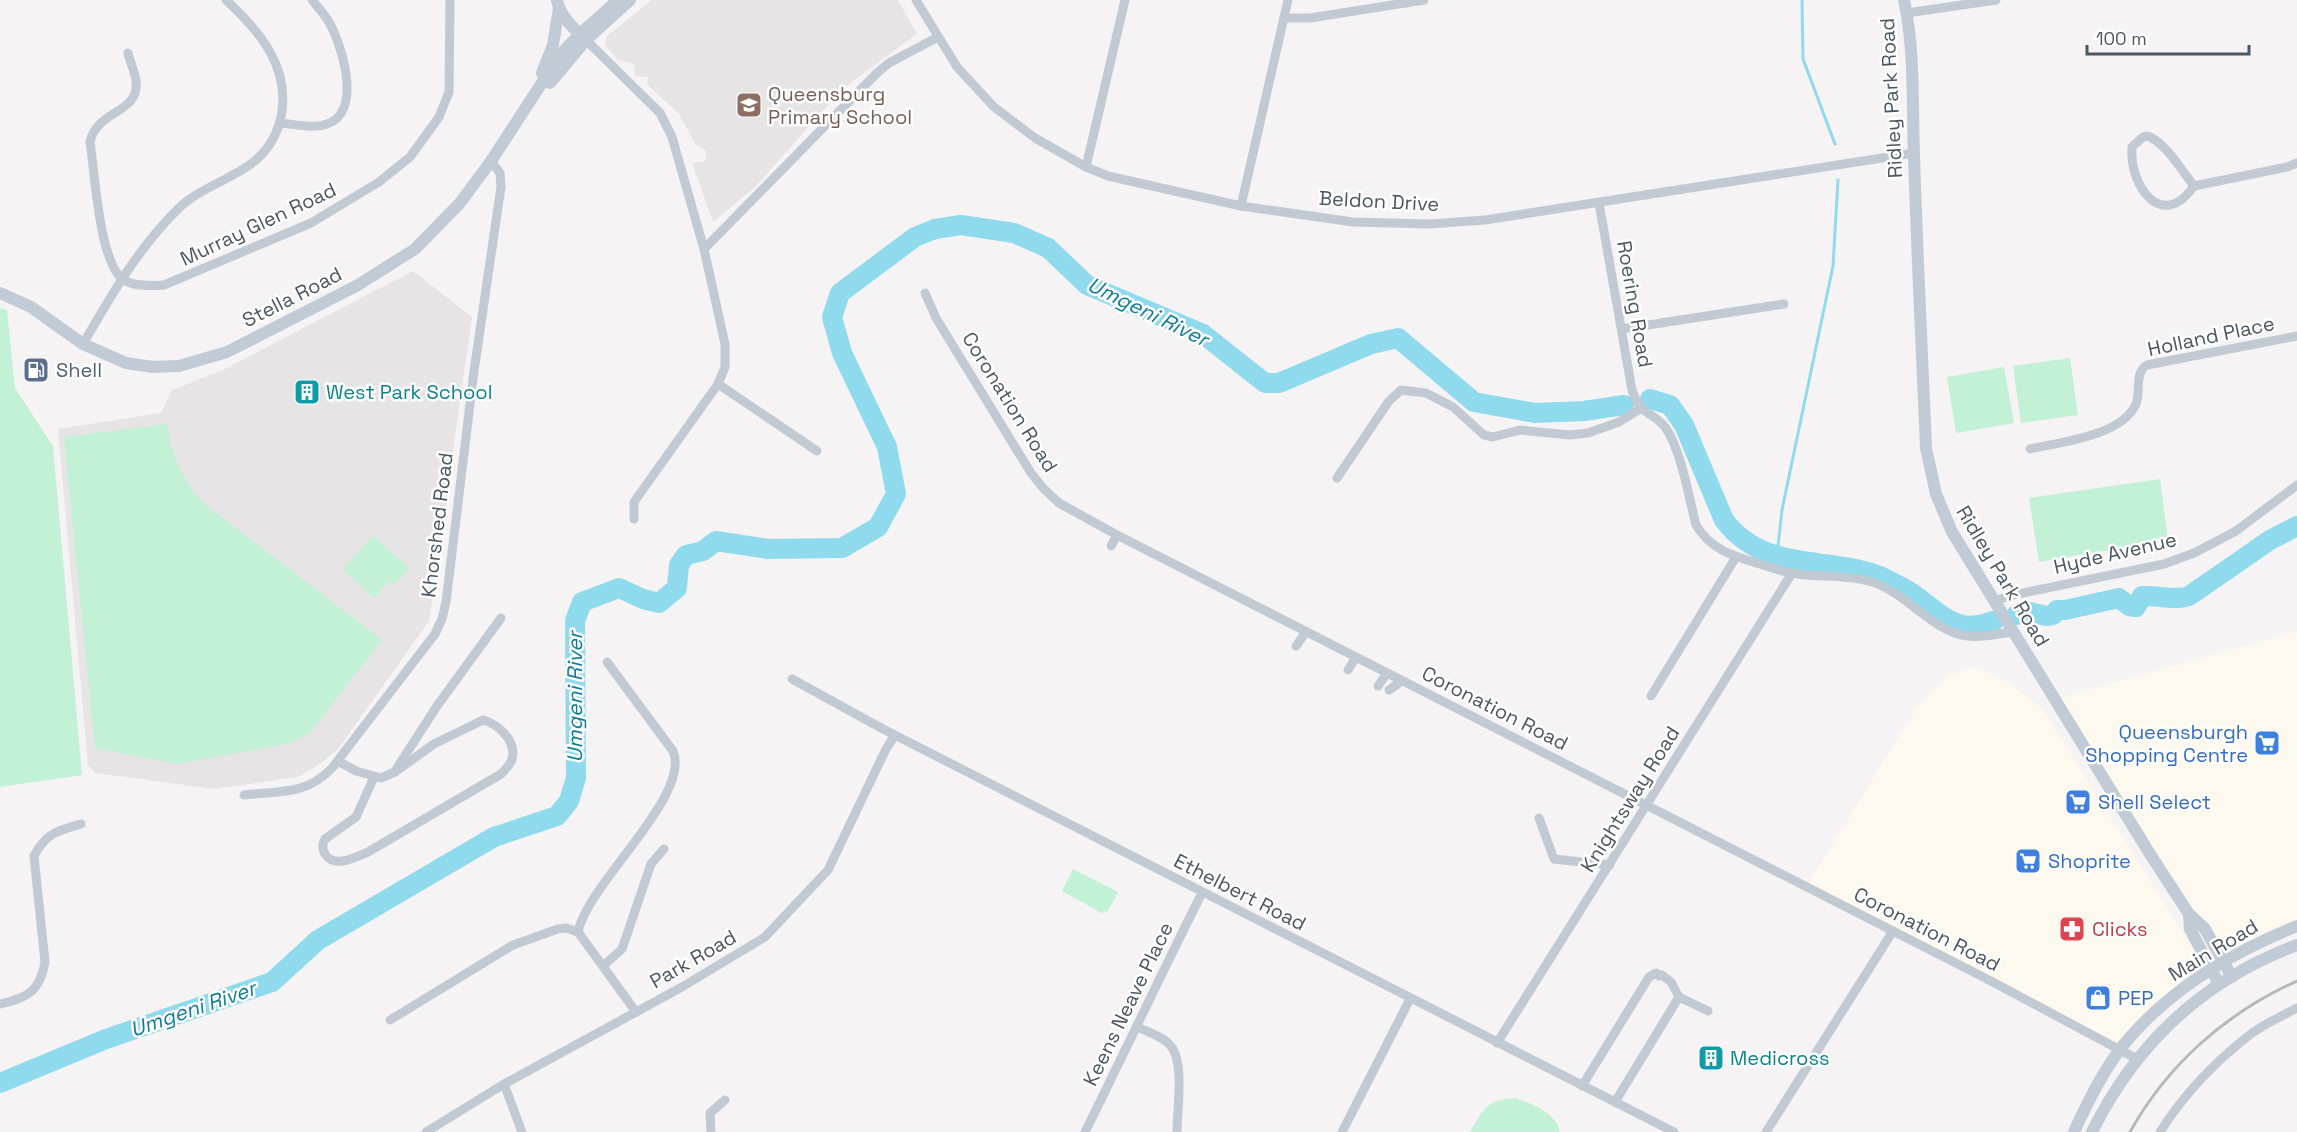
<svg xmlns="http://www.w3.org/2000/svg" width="2297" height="1132" viewBox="0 0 2297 1132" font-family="'Space Grotesk',sans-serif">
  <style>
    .commercial { fill: #fdf9ef }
    .education { fill: #e6e4e5 }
    .green { fill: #c3f1d5 }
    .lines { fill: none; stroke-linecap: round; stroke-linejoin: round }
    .stream { stroke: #90daee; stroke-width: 3 }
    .river { stroke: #90daee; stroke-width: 20 }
    .street { stroke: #c1cad2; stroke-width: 9 }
    .secondary { stroke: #c1cbd6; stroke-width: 12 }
    .rail { stroke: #b5b8bd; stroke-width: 3 }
    .labels { text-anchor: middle; stroke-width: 5; stroke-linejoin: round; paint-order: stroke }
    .education-label { font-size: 20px; fill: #785e54; stroke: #fff; text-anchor: start }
    .street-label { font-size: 20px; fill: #4a5661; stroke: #fff }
    .service-label { font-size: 20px; fill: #4e5e75; stroke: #fff; text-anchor: start }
    .culture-label { font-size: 20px; fill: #0d838f; stroke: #fff; text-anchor: start }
    .shop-label { font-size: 20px; fill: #366cbe; stroke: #fff; text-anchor: start }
    .health-label { font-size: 20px; fill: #be3a42; stroke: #fff; text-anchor: start }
    .water-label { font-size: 21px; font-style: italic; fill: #0c7c9b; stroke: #fff }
  </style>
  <rect width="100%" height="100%" fill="#f5f3f3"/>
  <g class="commercial">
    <path d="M2297,631V929L2220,962L2059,698Z"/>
    <path d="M1973,666L2005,680L2042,708L2201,962L2146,1014L2120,1050L1808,884L1915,710L1948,676Z"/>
  </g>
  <g class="education">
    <path d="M652,0H898L917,34L858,77L836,96L756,186L713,222L692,163L703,162L706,159V150L696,145L679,114L647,84L648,77L635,76L634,64L618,60L605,45L607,36Z"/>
    <path d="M413,271L472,317L429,621L338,749L321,763L298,777L215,789L95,773L88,765L58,429L161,413L172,390L223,370Z"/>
  </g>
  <g class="green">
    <path d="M0,308L7,310L15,388L53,446L82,775L0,787Z"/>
    <path d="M2070,358L2078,415L2021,423L2013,366Z"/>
    <path d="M2004,367L2014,423L1956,433L1947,377Z"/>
    <path d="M167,424C172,459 180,473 201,501L382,640L310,733L287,744L177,764L95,748L64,437Z"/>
    <path d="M2160,479L2168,540L2039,562L2029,498Z"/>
    <path d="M373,536L409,568L394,585L389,581L374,598L343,569Z"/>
    <path d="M1073,869L1118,892L1108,911L1102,913L1062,891Z"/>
    <path d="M1515,1098C1532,1104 1556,1112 1560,1132H1470C1484,1109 1486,1100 1515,1098Z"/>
  </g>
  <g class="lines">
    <g class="stream">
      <path d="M1802,0L1803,59L1835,144"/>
      <path d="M1777,555L1782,510L1833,266L1838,180"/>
    </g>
    <g class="river">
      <path d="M1650,399L1670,405L1684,425L1724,520C1764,573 1825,555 1880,576C1890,581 1902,587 1912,593C1927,603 1944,621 1963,625C1974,627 1983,624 1994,621"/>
      <path d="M2016,615L2030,612L2046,616L2053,615L2057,610H2065L2119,598L2129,606L2136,607L2142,596C2157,595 2176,601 2189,596L2270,540L2297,526"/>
      <path d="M0,1083L106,1039L272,982L318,940L494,837L557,816L569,801L576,778L575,621L582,602L619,588L643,599L659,603L677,588L679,565L686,555L703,551L716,541L768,549L842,548L878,527L896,494L887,447L842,353L832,317L840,293L915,237L935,229L961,225L1014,233L1048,248L1087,285L1203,334L1265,383H1279L1371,344L1398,338L1474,402L1535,413L1584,411L1624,405"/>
    </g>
    <g class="street">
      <path d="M916,0L957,67L994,107L1035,138L1086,167L1108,176L1241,206L1353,222L1430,224L1485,220L1914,153"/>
      <path d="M1907,13L1996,0"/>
      <path d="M1284,18H1310L1424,0"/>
      <path d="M586,40L660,113L672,137L704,249L725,344V367L718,384L634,502V519"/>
      <path d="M128,53C130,62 135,72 136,81C140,114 97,109 90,142C95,175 99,254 120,277C130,287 151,286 164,285L311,223L379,182L410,157L439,117L449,92L450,0"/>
      <path d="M280,123C294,124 313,129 327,124C363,112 342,45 329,22C324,14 318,7 312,0"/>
      <path d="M2148,136C2167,144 2181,170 2194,186C2162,232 2129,186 2132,147L2143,137Z"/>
      <path d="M1086,167L1125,0"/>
      <path d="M2194,186L2287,167L2297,163"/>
      <path d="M1599,203L1632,390C1641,417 1651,410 1665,427C1681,449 1689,498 1696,525C1711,550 1733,556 1760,564C1770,567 1780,571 1791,573C1818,578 1845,574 1872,582C1907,593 1931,631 1967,636C1983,638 1997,634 2013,632"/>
      <path d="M1241,206L1288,0"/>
      <path d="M704,249L877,73L889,63L938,37"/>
      <path d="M925,293L936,318L1031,473L1044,489L1059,503L1117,535L1989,980L2137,1059"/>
      <path d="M1622,329L1784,304"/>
      <path d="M83,344C111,296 138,248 178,209C197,190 226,181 248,166C286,140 292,91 270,52C260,33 242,15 226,0"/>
      <path d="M718,384L817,451"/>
      <path d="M2030,449C2061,442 2122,436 2136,404C2141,391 2134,373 2147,365L2297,336"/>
      <path d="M1337,478L1389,401L1401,390L1426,393L1453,407L1484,435L1493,437L1520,430L1570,435L1588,433L1619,422L1640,409"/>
      <path d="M1111,546L1117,535"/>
      <path d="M1994,601L2013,595L2164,564L2194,553L2236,531L2297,485"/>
      <path d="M1296,646L1306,632"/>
      <path d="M607,662L673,751C692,796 587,884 578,932L636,1012"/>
      <path d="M1348,670L1356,657"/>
      <path d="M792,679L883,729L1674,1132"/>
      <path d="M1378,686L1387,673"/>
      <path d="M1389,690L1402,681"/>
      <path d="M1651,696L1736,557"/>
      <path d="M338,761L356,771L381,778L395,772L434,744L483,720C498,724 517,741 512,759C511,764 505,770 501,774L368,852C356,857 334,869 325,854C322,849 322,844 325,839L356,817L374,777"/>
      <path d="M397,768L437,706L501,618"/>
      <path d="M244,795C279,791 307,795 332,768L435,634L442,619L446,602L474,371L501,187L500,173L491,161"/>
      <path d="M1539,818L1554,859L1610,865"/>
      <path d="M603,966L622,949L651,864L664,849"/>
      <path d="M0,1004C28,998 40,991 45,962L34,856C46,833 57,831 81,824"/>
      <path d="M390,1020L513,945L558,929L566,928L578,932"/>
      <path d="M1137,1027C1148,1032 1162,1036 1170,1045C1185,1061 1177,1110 1177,1132"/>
      <path d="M1497,1043L1792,573"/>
      <path d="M504,1084L522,1132"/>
      <path d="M1582,1086L1649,977L1656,973L1659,976L1662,975L1671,982L1679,997"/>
      <path d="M1615,1102L1679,997L1708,1011"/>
      <path d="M426,1132L504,1084L682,987L765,937L828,870L886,749L895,735"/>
      <path d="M711,1132L710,1113L725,1100"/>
      <path d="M1085,1132C1125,1052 1162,972 1202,893"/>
      <path d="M1342,1132L1410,999"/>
      <path d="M1766,1132L1893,931"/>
      <path d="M2160,1132C2184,1094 2217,1060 2252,1033C2266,1023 2282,1016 2297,1008"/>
    </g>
    <g class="secondary">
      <path d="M557,0C560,16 574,29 586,40"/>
      <path d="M1904,0C1915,51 1912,103 1914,155C1917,253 1922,351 1926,448L1936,494L1952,532L2150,854L2189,914L2205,929L2232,977"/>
      <path d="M542,73L553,45L559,8"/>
      <path d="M550,83L586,40L630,0"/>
      <path d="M0,293L31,307L83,344L126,363L153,367L179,366L227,352L358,285L415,249L460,203L491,161L560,55L580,34L618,0"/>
      <path d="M2189,914L2190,929L2219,984"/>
      <path d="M2074,1132C2087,1103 2102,1073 2121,1048C2166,991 2230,953 2297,926"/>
      <path d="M2092,1132C2136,1043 2203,980 2297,945"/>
    </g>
    <path class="rail" d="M2130,1132C2168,1064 2226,1013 2297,981"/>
  </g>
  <defs>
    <g id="school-square" transform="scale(1.35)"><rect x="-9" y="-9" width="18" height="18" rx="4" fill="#8d6e63" stroke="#fff"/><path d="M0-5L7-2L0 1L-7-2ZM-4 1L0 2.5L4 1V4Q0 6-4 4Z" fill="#fff"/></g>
    <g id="fuel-square" transform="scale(1.35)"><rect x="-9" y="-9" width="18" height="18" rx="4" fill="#5c6f8a" stroke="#fff"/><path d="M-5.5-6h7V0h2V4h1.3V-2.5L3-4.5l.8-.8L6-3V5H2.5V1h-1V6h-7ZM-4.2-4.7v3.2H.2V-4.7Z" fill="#fff"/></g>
    <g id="building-square" transform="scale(1.35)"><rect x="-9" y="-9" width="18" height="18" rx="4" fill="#0f9aa8" stroke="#fff"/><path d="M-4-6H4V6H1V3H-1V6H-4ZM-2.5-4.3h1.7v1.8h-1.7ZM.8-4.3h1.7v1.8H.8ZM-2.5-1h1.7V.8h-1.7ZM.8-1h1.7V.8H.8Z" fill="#fff"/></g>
    <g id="supermarket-square" transform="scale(1.35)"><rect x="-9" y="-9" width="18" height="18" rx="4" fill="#3f7fe0" stroke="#fff"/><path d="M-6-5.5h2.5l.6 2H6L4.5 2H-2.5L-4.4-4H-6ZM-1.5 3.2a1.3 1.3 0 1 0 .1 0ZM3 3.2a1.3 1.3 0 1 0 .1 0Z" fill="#fff"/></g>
    <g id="pharmacy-square" transform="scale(1.35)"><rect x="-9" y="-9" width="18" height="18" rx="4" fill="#e0444e" stroke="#fff"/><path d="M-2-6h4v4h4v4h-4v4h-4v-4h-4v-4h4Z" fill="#fff"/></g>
    <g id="shop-square" transform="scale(1.35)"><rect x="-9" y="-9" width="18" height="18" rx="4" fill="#3f7fe0" stroke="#fff"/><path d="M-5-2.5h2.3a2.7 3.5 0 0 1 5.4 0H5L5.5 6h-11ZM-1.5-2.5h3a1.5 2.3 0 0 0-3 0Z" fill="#fff"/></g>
  </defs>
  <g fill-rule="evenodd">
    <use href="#school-square" x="749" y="105"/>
    <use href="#fuel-square" x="36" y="370"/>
    <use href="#building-square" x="307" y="392"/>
    <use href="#supermarket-square" x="2267" y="743"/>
    <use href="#supermarket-square" x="2078" y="802"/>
    <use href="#supermarket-square" x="2028" y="861"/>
    <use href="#pharmacy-square" x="2072" y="929"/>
    <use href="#shop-square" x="2098" y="998"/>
    <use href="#building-square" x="1711" y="1058"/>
  </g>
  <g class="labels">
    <g class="education-label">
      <text x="768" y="101">Queensburg<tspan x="768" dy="23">Primary School</tspan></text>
    </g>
    <g class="street-label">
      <text transform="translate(1891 98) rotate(-93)" y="7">Ridley Park Road</text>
      <text transform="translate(1379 201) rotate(3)" y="7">Beldon Drive</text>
      <text transform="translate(258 224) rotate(-25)" y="7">Murray Glen Road</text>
      <text transform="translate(292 297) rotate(-27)" y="7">Stella Road</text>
      <text transform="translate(1635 304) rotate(80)" y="7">Roering Road</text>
      <text transform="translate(2211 336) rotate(-12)" y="7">Holland Place</text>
      <text transform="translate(1010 402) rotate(58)" y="7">Coronation Road</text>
      <text transform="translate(437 525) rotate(-83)" y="7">Khorshed Road</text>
      <text transform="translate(2115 553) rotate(-13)" y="7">Hyde Avenue</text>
      <text transform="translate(2003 576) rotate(59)" y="7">Ridley Park Road</text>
      <text transform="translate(1495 708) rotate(27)" y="7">Coronation Road</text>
      <text transform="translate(1630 799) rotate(-58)" y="7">Knightsway Road</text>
      <text transform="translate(1240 892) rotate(27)" y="7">Ethelbert Road</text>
      <text transform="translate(1927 929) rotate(27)" y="7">Coronation Road</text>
      <text transform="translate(2213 950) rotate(-31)" y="7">Main Road</text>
      <text transform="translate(693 959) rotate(-30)" y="7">Park Road</text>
      <text transform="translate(1128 1004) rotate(-64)" y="7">Keens Neave Place</text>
    </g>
    <g class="service-label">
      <text x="56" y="377">Shell</text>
    </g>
    <g class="culture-label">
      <text x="326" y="399">West Park School</text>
      <text x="1730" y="1065">Medicross</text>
    </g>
    <g class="shop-label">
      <text x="2248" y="739" text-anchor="end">Queensburgh<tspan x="2248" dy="23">Shopping Centre</tspan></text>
      <text x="2098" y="809">Shell Select</text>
      <text x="2048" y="868">Shoprite</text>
      <text x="2118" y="1005">PEP</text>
    </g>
    <g class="health-label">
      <text x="2092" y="936">Clicks</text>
    </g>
    <g class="water-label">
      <text transform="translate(1148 312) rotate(26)" y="7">Umgeni River</text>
      <text transform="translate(575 697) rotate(-90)" y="7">Umgeni River</text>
      <text transform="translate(193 1009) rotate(-19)" y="7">Umgeni River</text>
    </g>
  </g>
  <path d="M2087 45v9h162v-9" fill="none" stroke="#4a5661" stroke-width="3"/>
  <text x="2096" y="45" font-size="18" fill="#4a5661" stroke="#ffffff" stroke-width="4.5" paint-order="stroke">100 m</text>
</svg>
